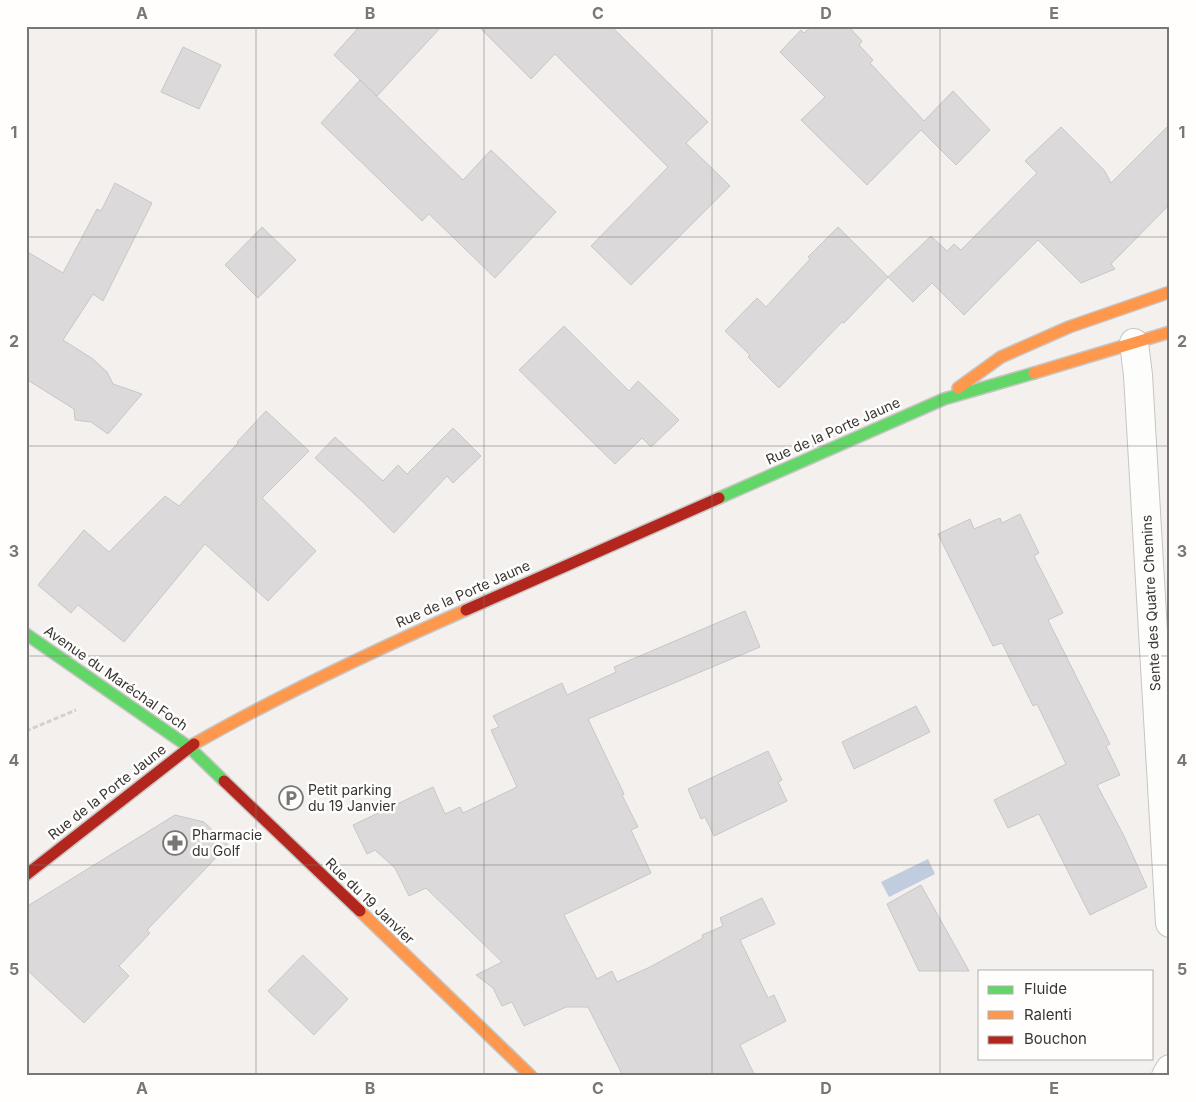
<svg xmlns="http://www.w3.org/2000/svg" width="1196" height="1102" viewBox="0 0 1196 1102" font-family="Inter,sans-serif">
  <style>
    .water { fill: #c1ccde }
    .building { fill: #dbd9d9; stroke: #c9c6c6 }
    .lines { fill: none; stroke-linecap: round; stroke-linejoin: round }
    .street-casing { stroke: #c7c5c3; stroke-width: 30 }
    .fast-casing { stroke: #c7c5c3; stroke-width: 14 }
    .slow-casing { stroke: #c7c5c3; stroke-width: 14 }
    .jam-casing { stroke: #c7c5c3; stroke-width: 14 }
    .path { stroke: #d2d0d0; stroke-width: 3; stroke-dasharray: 5 2.5; stroke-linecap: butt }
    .street { stroke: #fdfdfc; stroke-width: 28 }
    .fast { stroke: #63d668; stroke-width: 11 }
    .slow { stroke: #ff974d; stroke-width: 11 }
    .jam { stroke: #b3261e; stroke-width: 11 }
    .grid { fill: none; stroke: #797775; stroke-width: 1; stroke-opacity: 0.55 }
    .labels { text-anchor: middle; stroke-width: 5; stroke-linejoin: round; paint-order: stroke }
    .street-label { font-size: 14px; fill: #383634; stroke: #fffefd }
    .poi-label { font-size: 14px; fill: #383634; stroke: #fffefd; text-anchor: start }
    .neatline { fill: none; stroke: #797775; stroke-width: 2 }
    .grid-label { font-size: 16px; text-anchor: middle; font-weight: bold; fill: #797775 }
  </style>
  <rect width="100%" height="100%" fill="#f3f0ee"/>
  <path class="water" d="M928,859L935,874L889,897L881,882Z"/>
  <g class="building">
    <path d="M360,26H442L377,96L334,55Z"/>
    <path d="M478,26H611L708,122L686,143L730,186L631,285L591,246L668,167L555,54L531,79Z"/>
    <path d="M812,26H848L862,41L859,45L873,60L870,63L924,121L953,91L990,130L956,165L921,130L867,185L801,120L825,97L780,52L801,30L804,33Z"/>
    <path d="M183,47L221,65L199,109L161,92Z"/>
    <path d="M360,80L463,180L491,150L556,212L495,278L429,214L422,221L321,123Z"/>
    <path d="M1170,124V204L1111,264L1115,269L1081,283L1038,240L964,315L932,283L913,302L888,277L931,236L947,251L954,244L961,250L1037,173L1025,161L1061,127L1104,170L1111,183Z"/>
    <path d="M115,183L152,203L103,301L93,294L63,340L93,359L107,372L113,384L142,394L108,434L91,422L75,420L74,409L26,379V251L63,273L97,209L101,211Z"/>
    <path d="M262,227L296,260L258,298L225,265Z"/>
    <path d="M838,227L888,277L844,323L842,322L779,388L748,357L750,355L725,331L757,298L766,307L810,259L808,257Z"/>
    <path d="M564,326L629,391L638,381L679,420L651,447L642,438L615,464L519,370Z"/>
    <path d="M266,411L309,451L262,498L316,551L268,601L205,544L124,642L78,605L71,613L38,585L84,530L109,552L165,496L179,506L238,443L237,442Z"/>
    <path d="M453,428L481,456L453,483L447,476L394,533L363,502L315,458L335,437L383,481L398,465L407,474Z"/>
    <path d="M1020,514L1039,553L1034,556L1063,613L1048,620L1110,744L1106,746L1120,775L1097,785L1124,836L1147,887L1090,915L1039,814L1008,828L994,800L1066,764L1037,704L1033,706L1002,643L993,646L938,534L970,519L974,529L1000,518L1002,523Z"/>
    <path d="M745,611L760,647L588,719L624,794L622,795L638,827L631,830L651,873L564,915L597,979L612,971L617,982L650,967L703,938L702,935L723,926L720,918L762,898L775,924L740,940L768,998L774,995L786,1021L740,1045L755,1076H623L588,1007H566L524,1026L512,1002L502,1006L493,988L476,975L502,962L426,888L409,896L395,868L375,850L367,854L353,825L433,787L445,814L460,807L463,813L517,787L491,730L499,727L493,716L562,683L567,695L616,672L614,667Z"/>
    <path d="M916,706L930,732L854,769L842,742Z"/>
    <path d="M768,751L782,780L778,782L787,801L714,836L705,817L701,819L688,789Z"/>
    <path d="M175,815L204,822L228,845L147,930L150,933L119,966L129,976L84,1023L26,969V907Z"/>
    <path d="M921,885L969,971H919L887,904Z"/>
    <path d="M303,955L348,999L314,1035L268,991Z"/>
  </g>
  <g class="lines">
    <g class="street-casing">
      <g id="street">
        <path d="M1134,343L1138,375L1170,923"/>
        <path d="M1166,1076L1170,1069"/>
      </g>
    </g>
    <g class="fast-casing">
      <g id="fast">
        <path d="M719,498L944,399L1034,373"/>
        <path d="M26,634L189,747L224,781"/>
      </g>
    </g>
    <g class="slow-casing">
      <g id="slow">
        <path d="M1034,373L1170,332"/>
        <path d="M958,388L1001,357L1069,327L1170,292"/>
        <path d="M194,744C282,694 373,651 466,610"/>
        <path d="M360,911L531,1076"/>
      </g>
    </g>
    <g class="jam-casing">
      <g id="jam">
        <path d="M466,610L719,498"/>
        <path d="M224,781L360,911"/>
        <path d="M26,875L194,744"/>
      </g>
    </g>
    <path class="path" d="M26,731L76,710"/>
    <use href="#street" class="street"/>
    <use href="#fast" class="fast"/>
    <use href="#slow" class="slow"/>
    <use href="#jam" class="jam"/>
  </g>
  <path class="grid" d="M256,26V1076M484,26V1076M712,26V1076M940,26V1076M26,237H1170M26,446H1170M26,656H1170M26,865H1170"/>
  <defs>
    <g id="parking-ring" transform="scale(1.25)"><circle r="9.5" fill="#fffefd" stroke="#797775" stroke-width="1.5"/><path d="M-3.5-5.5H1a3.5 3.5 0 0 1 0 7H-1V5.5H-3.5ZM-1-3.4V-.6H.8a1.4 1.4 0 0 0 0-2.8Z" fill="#797775"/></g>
    <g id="pharmacy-ring" transform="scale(1.25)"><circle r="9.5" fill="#fffefd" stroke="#797775" stroke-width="1.5"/><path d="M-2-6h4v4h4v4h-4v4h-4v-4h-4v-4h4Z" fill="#797775"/></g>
  </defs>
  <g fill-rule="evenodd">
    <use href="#parking-ring" x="291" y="798"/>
    <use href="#pharmacy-ring" x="175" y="843"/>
  </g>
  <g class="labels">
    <g class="street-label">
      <text transform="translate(833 431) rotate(-24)" y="5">Rue de la Porte Jaune</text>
      <text transform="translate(463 594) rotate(-24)" y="5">Rue de la Porte Jaune</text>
      <text transform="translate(1151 603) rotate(-93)" y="5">Sente des Quatre Chemins</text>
      <text transform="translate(116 678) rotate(35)" y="5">Avenue du Maréchal Foch</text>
      <text transform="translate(107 792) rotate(-38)" y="5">Rue de la Porte Jaune</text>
      <text transform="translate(370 901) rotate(44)" y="5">Rue du 19 Janvier</text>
    </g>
    <g class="poi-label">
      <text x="308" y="795">Petit parking<tspan x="308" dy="16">du 19 Janvier</tspan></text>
      <text x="192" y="840">Pharmacie<tspan x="192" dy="16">du Golf</tspan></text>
    </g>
  </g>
  <rect width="1196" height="1102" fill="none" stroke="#fffefd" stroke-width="55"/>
  <rect x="978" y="970" width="175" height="90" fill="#fffefd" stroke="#afaead"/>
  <rect x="988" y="986" width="25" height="8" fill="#63d668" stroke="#afaead"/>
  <text x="1024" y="994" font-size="15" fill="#383634">Fluide</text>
  <rect x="988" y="1011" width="25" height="8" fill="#ff974d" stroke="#afaead"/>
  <text x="1024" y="1020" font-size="15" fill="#383634">Ralenti</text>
  <rect x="988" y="1036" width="25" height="8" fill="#b3261e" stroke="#afaead"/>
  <text x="1024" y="1044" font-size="15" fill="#383634">Bouchon</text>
  <rect x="28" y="28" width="1140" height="1046" class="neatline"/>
  <g class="grid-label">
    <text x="142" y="19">A</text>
    <text x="370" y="19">B</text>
    <text x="598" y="19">C</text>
    <text x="826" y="19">D</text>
    <text x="1054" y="19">E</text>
    <text x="14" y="138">1</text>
    <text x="1182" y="138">1</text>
    <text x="14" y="347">2</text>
    <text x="1182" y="347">2</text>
    <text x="14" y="557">3</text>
    <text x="1182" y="557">3</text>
    <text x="14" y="766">4</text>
    <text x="1182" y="766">4</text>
    <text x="14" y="975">5</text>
    <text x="1182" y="975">5</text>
    <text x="142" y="1094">A</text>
    <text x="370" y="1094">B</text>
    <text x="598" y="1094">C</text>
    <text x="826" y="1094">D</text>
    <text x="1054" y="1094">E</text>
  </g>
</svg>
